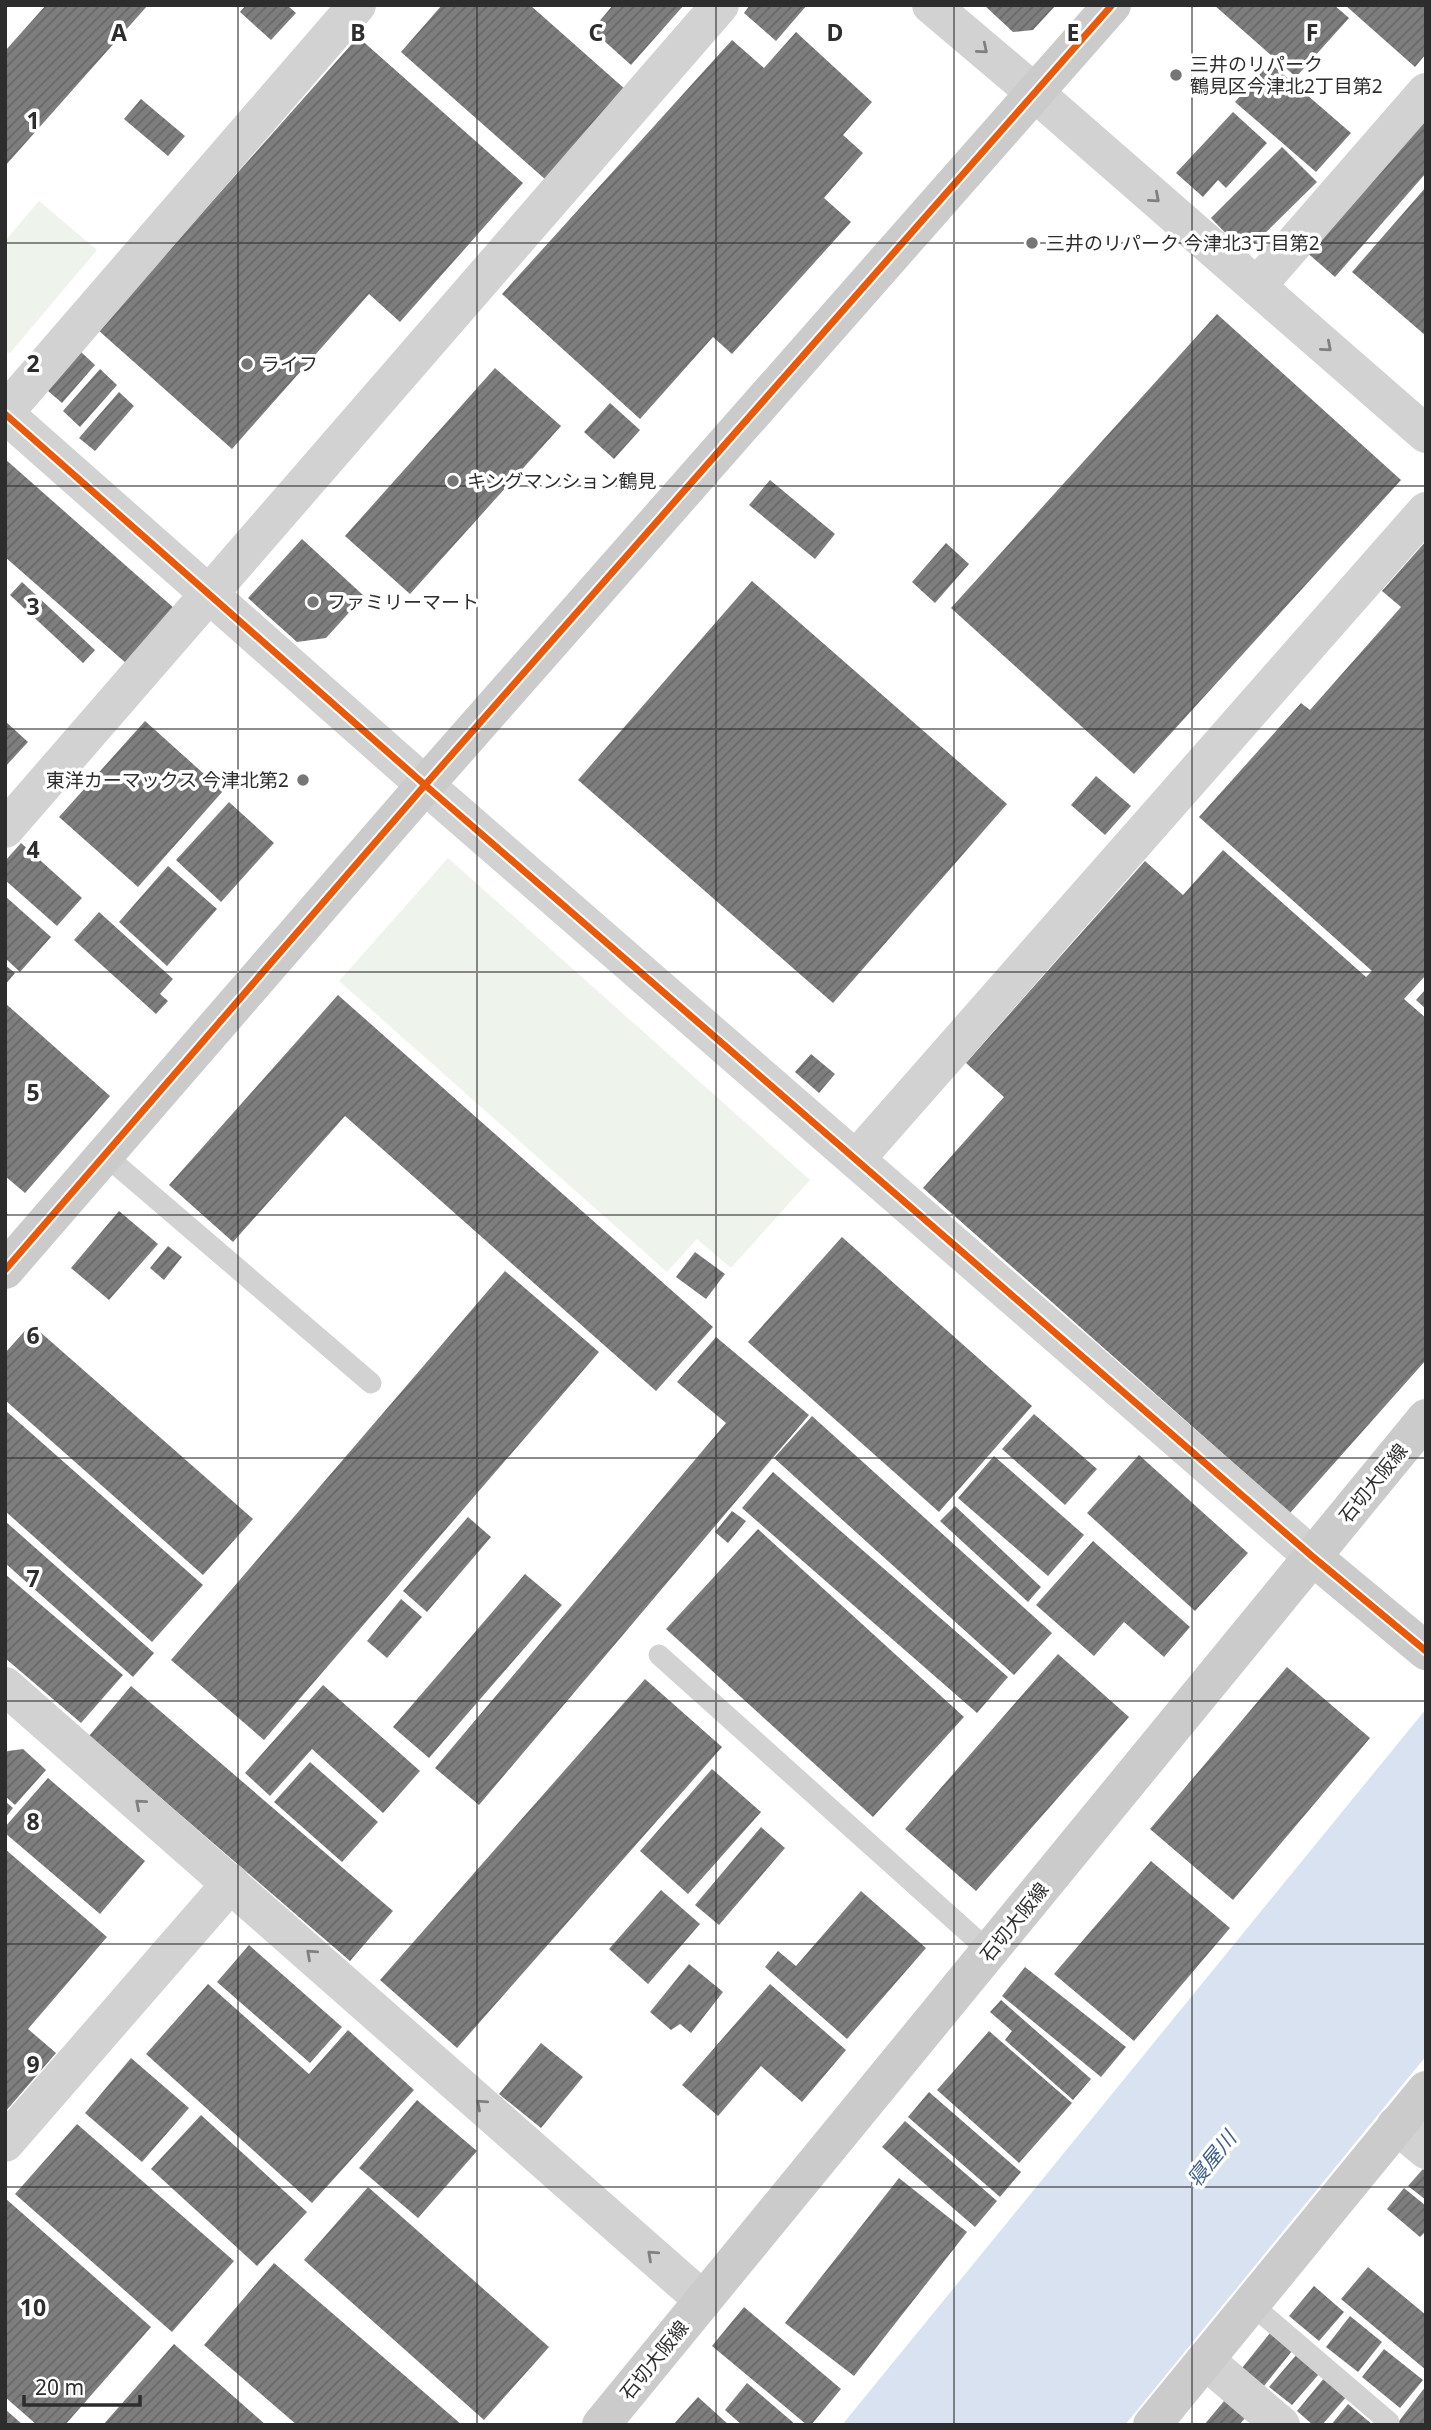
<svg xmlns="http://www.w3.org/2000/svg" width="1431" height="2430" viewBox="0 0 1431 2430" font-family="'Noto Sans','Noto Sans JP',sans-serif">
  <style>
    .green { fill: #eef3eb }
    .water { fill: #d8e2f0 }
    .building { fill: url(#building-hatch) }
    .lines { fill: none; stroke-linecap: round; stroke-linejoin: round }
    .lane { stroke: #d2d2d2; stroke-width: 21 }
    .street { stroke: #d2d2d2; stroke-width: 38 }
    .secondary { stroke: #cbcbcb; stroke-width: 38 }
    .cycleway-casing { stroke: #fff; stroke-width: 11 }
    .cycleway { stroke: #e8590c; stroke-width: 7 }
    .oneway { stroke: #808080 }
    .grid { fill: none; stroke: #2d2d2d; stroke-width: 2; stroke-opacity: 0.55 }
    .poi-dot { fill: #767676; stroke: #fff; stroke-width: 2.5 }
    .labels { text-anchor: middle; stroke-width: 7; stroke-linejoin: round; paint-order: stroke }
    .poi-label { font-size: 19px; fill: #2d2d2d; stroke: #fff; text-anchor: start }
    .street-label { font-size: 19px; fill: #2d2d2d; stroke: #fff }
    .water-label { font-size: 21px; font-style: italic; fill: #3f5e8b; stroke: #fff }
    .grid-label { font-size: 23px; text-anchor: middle; font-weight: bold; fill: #2d2d2d; stroke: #fff; stroke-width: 7; stroke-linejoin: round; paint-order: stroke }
  </style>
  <defs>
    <pattern id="building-hatch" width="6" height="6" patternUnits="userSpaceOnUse" patternTransform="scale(1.75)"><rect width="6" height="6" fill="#7e7e7e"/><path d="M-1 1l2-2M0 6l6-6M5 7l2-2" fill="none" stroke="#686868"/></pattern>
  </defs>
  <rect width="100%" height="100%" fill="#fff"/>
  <g class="green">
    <path d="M39,201L97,250L10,353L5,352V241Z"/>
    <path d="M448,858L810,1180L731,1268L697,1239L667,1272L339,981Z"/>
  </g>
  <path class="water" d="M1426,1709V2056L1125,2425H842Z"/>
  <g class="building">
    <path d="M46,5H148L5,166V51Z"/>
    <path d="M246,5H287L296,13L271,40L240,12Z"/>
    <path d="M442,5H530L626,90L546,180L401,52Z"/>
    <path d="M613,5H684L631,65L592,30Z"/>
    <path d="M750,5H807L776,41L744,13Z"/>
    <path d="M984,5H1056L1033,30L1013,32Z"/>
    <path d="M1214,5H1334L1349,18L1296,77Z"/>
    <path d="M1345,5H1426V54L1415,67Z"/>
    <path d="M796,32L872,102L843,135L863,153L824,198L851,222L732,354L713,337L640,419L502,294L732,40L764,68Z"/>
    <path d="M358,37L523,183L400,322L369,294L232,449L98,330Z"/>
    <path d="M1270,63L1351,133L1316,172L1235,102Z"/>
    <path d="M141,99L185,136L168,156L124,119Z"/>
    <path d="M1426,110V173L1335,277L1304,250Z"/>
    <path d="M1233,112L1267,143L1226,188L1218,180L1203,197L1176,173Z"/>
    <path d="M1282,147L1317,182L1252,246L1242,236L1235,243L1211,218Z"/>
    <path d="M1426,187V336L1352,272Z"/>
    <path d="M1217,314L1401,480L1134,774L951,608Z"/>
    <path d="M81,352L95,365L62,403L47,390Z"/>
    <path d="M495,368L561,426L410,594L345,536Z"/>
    <path d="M100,369L117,385L80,427L63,411Z"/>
    <path d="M119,392L134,406L95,451L79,438Z"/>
    <path d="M610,403L640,430L614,459L584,432Z"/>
    <path d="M5,459L175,609L127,664L5,557Z"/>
    <path d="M770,480L835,534L815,559L749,505Z"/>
    <path d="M302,539L364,596L326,638L297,642L248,598Z"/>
    <path d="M1426,541V975L1404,999L1426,1018V1360L1290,1513L923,1188L1004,1097L966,1063L1145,861L1183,895L1223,850L1366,977L1372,971L1199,817L1301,703L1310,710L1401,607L1382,591Z"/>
    <path d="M946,543L969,564L935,603L912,582Z"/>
    <path d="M752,581L1007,804L833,1003L578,780Z"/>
    <path d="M22,582L95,650L83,663L10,595Z"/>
    <path d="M5,721L28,742L5,767Z"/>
    <path d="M145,721L223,791L138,887L59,817Z"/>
    <path d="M1096,776L1131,806L1105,835L1071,805Z"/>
    <path d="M229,802L274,843L221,902L176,860Z"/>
    <path d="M21,843L82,898L57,926L5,880V861Z"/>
    <path d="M168,866L217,909L167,966L119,922Z"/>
    <path d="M5,896L51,937L20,972L5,958Z"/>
    <path d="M99,912L173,979L160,994L168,1001L156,1014L74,940Z"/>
    <path d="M5,965L15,973L5,985Z"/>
    <path d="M1426,989V1009L1416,1000Z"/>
    <path d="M338,995L713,1327L656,1391L345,1116L233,1242L169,1185Z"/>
    <path d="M5,1003L110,1096L25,1193L5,1176Z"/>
    <path d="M811,1054L835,1074L819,1093L795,1072Z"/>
    <path d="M119,1211L158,1244L109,1300L71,1268Z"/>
    <path d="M842,1237L1032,1406L939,1512L748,1342Z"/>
    <path d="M168,1246L182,1257L164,1280L150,1268Z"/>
    <path d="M695,1252L725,1274L706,1299L676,1277Z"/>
    <path d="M505,1271L599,1352L264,1740L171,1660Z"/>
    <path d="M31,1324L253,1519L203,1575L5,1400V1353Z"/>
    <path d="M716,1337L809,1415L479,1805L435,1768L726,1423L677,1382Z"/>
    <path d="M5,1410L203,1585L152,1642L5,1511Z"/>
    <path d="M1034,1414L1097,1469L1065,1505L1002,1449Z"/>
    <path d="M812,1416L1052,1633L1014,1675L774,1458Z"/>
    <path d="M1139,1455L1248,1553L1195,1611L1087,1513Z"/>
    <path d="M994,1456L1084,1535L1048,1576L958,1498Z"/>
    <path d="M773,1472L1008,1677L977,1713L742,1508Z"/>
    <path d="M955,1506L1041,1587L1028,1602L940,1521Z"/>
    <path d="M732,1511L746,1521L728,1543L715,1532Z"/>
    <path d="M468,1517L491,1537L427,1612L403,1591Z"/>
    <path d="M5,1521L154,1653L133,1677L5,1563Z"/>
    <path d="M758,1529L964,1717L873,1817L666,1629Z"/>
    <path d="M1093,1541L1190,1627L1164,1657L1124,1622L1094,1656L1036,1605Z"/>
    <path d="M5,1574L123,1675L81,1723L5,1658Z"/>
    <path d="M525,1574L562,1605L429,1758L393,1727Z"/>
    <path d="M401,1599L422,1617L387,1658L367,1641Z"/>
    <path d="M1058,1654L1129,1717L976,1891L905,1829Z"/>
    <path d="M1287,1667L1370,1738L1233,1900L1150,1829Z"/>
    <path d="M645,1679L722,1747L457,2048L380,1980Z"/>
    <path d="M323,1685L420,1771L383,1813L312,1749L270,1796L245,1773Z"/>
    <path d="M131,1686L393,1911L350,1961L89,1736Z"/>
    <path d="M23,1749L46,1770L15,1805L5,1796V1753L8,1751Z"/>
    <path d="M310,1762L378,1822L342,1862L274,1802Z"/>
    <path d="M712,1769L761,1812L688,1894L640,1851Z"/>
    <path d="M48,1778L145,1861L100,1914L5,1833V1827Z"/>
    <path d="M5,1801L13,1808L5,1818Z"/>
    <path d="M761,1827L785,1848L719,1925L695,1905Z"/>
    <path d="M5,1849L107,1937L28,2029L56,2053L5,2112Z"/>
    <path d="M1151,1861L1230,1928L1134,2041L1054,1974Z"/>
    <path d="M661,1890L700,1924L648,1984L609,1949Z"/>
    <path d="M861,1891L926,1948L847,2039L765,1967L778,1951L796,1966Z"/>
    <path d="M249,1945L342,2027L310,2063L217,1982Z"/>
    <path d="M689,1964L723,1992L691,2033L680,2024L671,2030L650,2012Z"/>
    <path d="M1025,1967L1126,2047L1101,2077L1002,1996Z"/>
    <path d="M208,1984L309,2074L348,2030L414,2090L312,2203L146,2054Z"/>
    <path d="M770,1984L846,2050L802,2102L761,2066L718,2116L682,2085Z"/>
    <path d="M1001,2000L1091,2079L1073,2100L1005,2040L1012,2031L990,2012Z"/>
    <path d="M989,2031L1072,2103L1019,2163L937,2090Z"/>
    <path d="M541,2043L583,2077L541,2128L499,2094Z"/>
    <path d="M131,2058L189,2108L142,2162L85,2113Z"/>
    <path d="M929,2092L1021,2172L1000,2197L908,2117Z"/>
    <path d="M417,2100L477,2151L418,2218L359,2168Z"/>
    <path d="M201,2115L307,2212L257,2266L151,2169Z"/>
    <path d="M905,2121L997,2201L975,2227L882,2147Z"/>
    <path d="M77,2124L234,2261L172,2332L15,2194Z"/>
    <path d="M1423,2169L1426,2172V2200L1408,2186Z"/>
    <path d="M899,2178L967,2232L854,2376L785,2323Z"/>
    <path d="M368,2187L549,2347L484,2420L304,2260Z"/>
    <path d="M1404,2188L1426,2206V2231L1420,2237L1387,2209Z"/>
    <path d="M5,2198L151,2327L65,2425H37L5,2397Z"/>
    <path d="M274,2263L462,2425H297L204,2345Z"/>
    <path d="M1368,2267L1426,2315V2370L1341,2299Z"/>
    <path d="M1314,2286L1344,2312L1319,2341L1289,2316Z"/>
    <path d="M744,2307L841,2389L811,2425H807L712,2346Z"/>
    <path d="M1350,2316L1382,2342L1358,2372L1326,2347Z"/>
    <path d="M1270,2333L1292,2351L1264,2386L1242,2368Z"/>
    <path d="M174,2344L266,2425H103Z"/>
    <path d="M1384,2349L1423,2380L1400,2408L1362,2377Z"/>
    <path d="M1297,2354L1319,2374L1292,2405L1269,2387Z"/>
    <path d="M1325,2377L1347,2396L1322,2425H1313L1297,2411Z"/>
    <path d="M747,2383L796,2425H742L725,2410Z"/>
    <path d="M1426,2386V2425H1396Z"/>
    <path d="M1230,2394L1250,2412L1239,2425H1204Z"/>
    <path d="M698,2397L729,2425H673Z"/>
    <path d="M1348,2404L1373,2425H1331Z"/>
    <path d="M5,2409L23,2425H5Z"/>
  </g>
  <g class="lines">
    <g class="lane">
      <path d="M105,1155L371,1383"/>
      <path d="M659,1655L990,1952"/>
      <path d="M1251,2304L1389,2422"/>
    </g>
    <g class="street">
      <path d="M931,5L1035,93L1426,434"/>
      <path d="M1257,286L1426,92"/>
      <path d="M5,412L357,5"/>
      <path d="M5,414L425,785L1313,1557"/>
      <path d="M5,829L720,5"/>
      <path d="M856,1159L1426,511"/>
      <path d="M5,1686L703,2300"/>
      <path d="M1396,2125L1426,2150"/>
      <path d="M5,2143L231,1883"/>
      <path d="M1205,2360L1281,2425"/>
    </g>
    <g class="secondary">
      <path d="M5,1270L425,785L1112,5"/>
      <path d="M1313,1557L1426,1651"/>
      <path d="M601,2425L1426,1418"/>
      <path d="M1152,2425L1426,2090"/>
    </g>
    <g class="cycleway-casing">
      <g id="cycleway">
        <path d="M5,414L425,785L1313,1557L1426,1651"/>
        <path d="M5,1270L425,785L1112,5"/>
      </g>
    </g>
    <use href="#cycleway" class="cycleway"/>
  </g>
  <defs><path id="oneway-chevron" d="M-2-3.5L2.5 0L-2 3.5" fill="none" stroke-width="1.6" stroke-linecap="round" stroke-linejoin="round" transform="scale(1.75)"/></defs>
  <g class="oneway">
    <use href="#oneway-chevron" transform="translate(983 49) rotate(40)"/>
    <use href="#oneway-chevron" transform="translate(1155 198) rotate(41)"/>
    <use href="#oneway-chevron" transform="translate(1327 347) rotate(41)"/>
    <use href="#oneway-chevron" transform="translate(140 1804) rotate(-139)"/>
    <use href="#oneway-chevron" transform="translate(311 1954) rotate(-138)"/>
    <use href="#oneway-chevron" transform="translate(481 2104) rotate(-138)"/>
    <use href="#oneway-chevron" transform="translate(652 2255) rotate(-138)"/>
  </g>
  <path class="grid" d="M238,5V2425M477,5V2425M716,5V2425M954,5V2425M1192,5V2425M5,243H1426M5,486H1426M5,729H1426M5,972H1426M5,1215H1426M5,1458H1426M5,1701H1426M5,1944H1426M5,2187H1426"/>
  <g class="poi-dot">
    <circle cx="1176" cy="75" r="7"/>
    <circle cx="1032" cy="243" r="7"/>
    <circle cx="247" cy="364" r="7"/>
    <circle cx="453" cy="481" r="7"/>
    <circle cx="313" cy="602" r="7"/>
    <circle cx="303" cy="780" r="7"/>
  </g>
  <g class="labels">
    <g class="poi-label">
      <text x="1190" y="71">三井のリパーク<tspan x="1190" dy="22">鶴見区今津北2丁目第2</tspan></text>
      <text x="1046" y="250">三井のリパーク 今津北3丁目第2</text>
      <text x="261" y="371">ライフ</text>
      <text x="467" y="488">キングマンション鶴見</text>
      <text x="327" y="609">ファミリーマート</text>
      <text x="289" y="787" text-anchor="end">東洋カーマックス 今津北第2</text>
    </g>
    <g class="street-label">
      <text transform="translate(1373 1483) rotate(-51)" y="7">石切大阪線</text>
      <text transform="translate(1014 1922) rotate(-51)" y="7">石切大阪線</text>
      <text transform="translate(654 2360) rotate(-51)" y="7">石切大阪線</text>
    </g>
    <g class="water-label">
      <text transform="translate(1212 2159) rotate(-51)" y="7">寝屋川</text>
    </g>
  </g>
  <g class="grid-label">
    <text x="119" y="41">A</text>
    <text x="358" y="41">B</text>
    <text x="596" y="41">C</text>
    <text x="835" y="41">D</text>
    <text x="1073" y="41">E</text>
    <text x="1312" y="41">F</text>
    <text x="33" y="129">1</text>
    <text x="33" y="372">2</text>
    <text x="33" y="615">3</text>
    <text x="33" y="858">4</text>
    <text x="33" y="1101">5</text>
    <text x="33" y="1344">6</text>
    <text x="33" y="1587">7</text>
    <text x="33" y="1830">8</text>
    <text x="33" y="2073">9</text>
    <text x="33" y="2316">10</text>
  </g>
  <rect width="1431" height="2430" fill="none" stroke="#2d2d2d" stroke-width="14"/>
  <path d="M24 2395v10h116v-10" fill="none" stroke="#2d2d2d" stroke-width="3.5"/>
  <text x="35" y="2395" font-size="21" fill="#2d2d2d" stroke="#ffffff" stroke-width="5" paint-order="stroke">20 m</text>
</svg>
